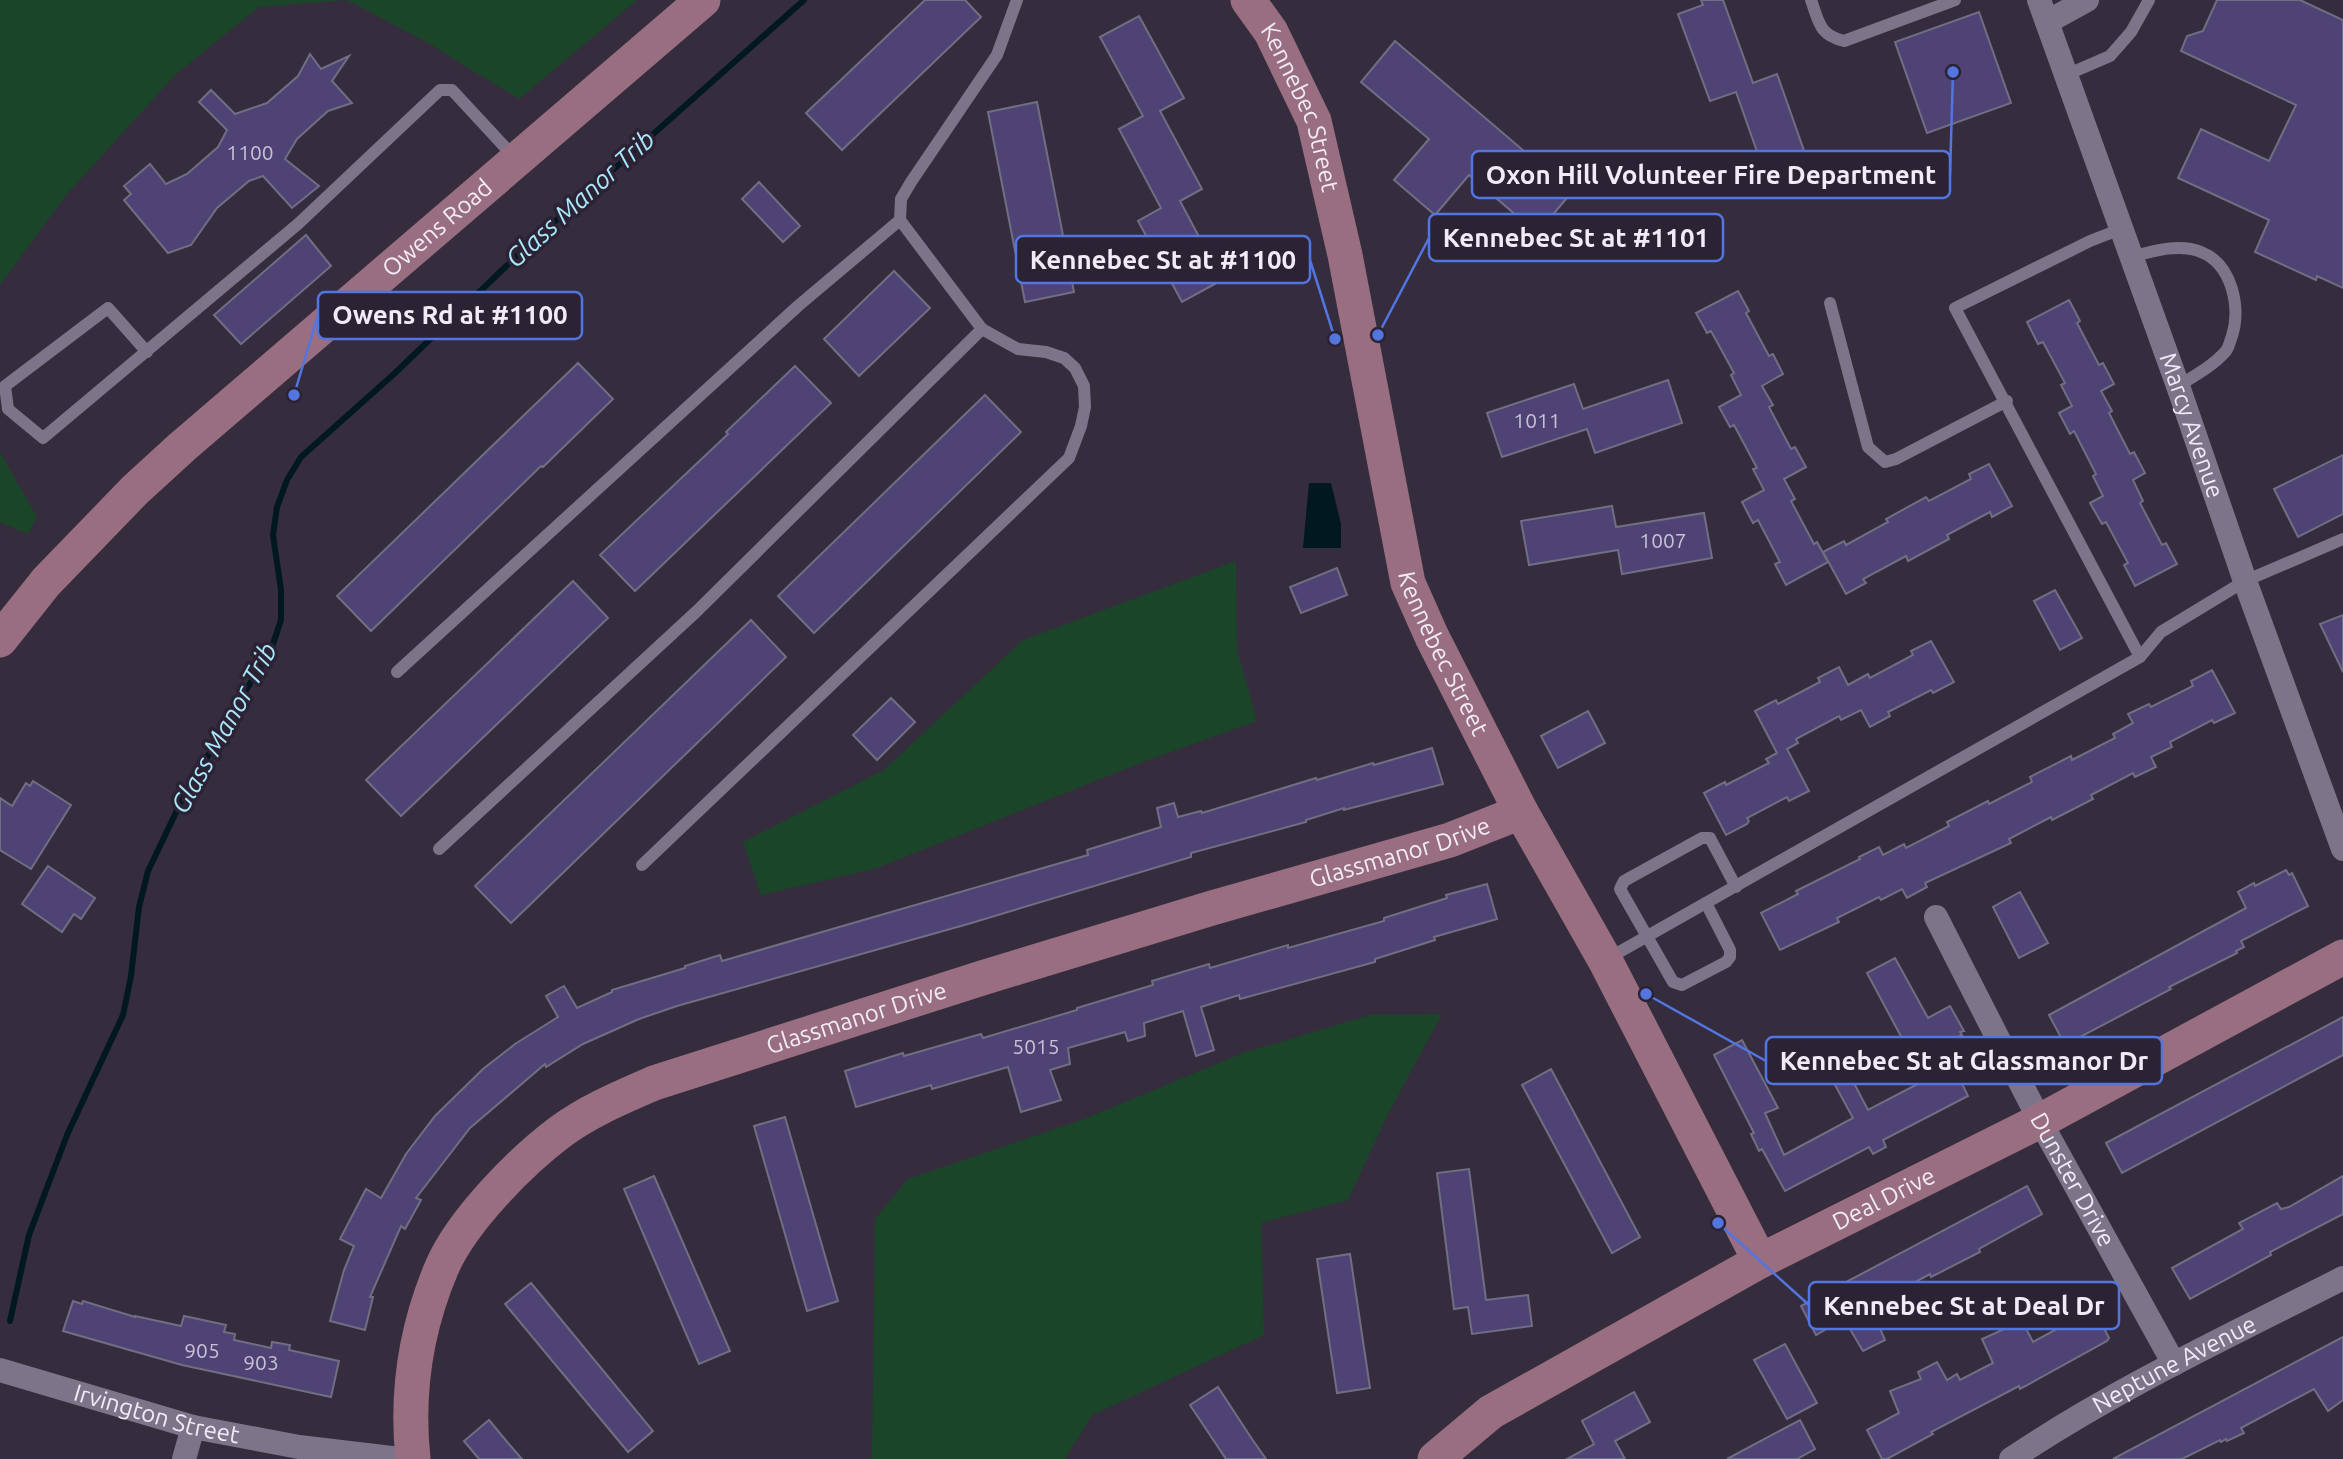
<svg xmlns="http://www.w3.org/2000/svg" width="2343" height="1459" viewBox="0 0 2343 1459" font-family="Ubuntu,sans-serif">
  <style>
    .green { fill: #1a4528 }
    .water { fill: #021820 }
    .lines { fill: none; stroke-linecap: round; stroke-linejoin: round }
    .stream { stroke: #021820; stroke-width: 6 }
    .building { fill: #4e4374; stroke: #716e83; stroke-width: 2 }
    .lane { stroke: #7e7489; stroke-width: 12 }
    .street { stroke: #7e7489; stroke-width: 24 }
    .secondary { stroke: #986e80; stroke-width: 35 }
    .labels { text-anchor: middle; stroke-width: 7; stroke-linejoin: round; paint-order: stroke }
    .number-label { font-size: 21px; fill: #c8c1d6 }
    .street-label { font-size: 24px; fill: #f1ebf7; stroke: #2b2334 }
    .water-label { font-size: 26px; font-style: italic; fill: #abe7fc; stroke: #2b2334 }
    .leader { fill: none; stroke: #5275e0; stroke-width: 2.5 }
    .callout-dot { fill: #5275e0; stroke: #2b2334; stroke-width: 2.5 }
    .callout { fill: #2b2334; stroke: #5275e0; stroke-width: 2.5 }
    .callout-label { font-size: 26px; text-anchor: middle; font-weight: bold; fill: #f1ebf7 }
  </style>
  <rect width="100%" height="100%" fill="#352d3e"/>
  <g class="green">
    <path d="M0,0H637L519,99L428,43L347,0L259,7L176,74L67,194L0,285Z"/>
    <path d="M0,452L37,517L28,534L0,522Z"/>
    <path d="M1236,561L1237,650L1257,721L1148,760L877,868L761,895L743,842L884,770L1023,640Z"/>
    <path d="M1442,1014L1388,1114L1348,1200L1261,1223L1264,1335L1092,1415L1065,1459H872L875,1219L908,1179L1087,1118L1243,1053L1370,1015Z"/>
  </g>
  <path class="water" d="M1309,483H1331L1341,524V548H1303Z"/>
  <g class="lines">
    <path class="stream" d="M10,1321L29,1235L67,1135L123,1015L131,976L139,907L148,871L181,802L273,644L281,620V590L273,535L277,507L287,480L301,457L395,373L523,250L804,0"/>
  </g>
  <g class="building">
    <path d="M925,0H965L981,17L842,150L806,113Z"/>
    <path d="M1701,0H1723L1753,83L1777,74L1808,162L1766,177L1736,92L1710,101L1678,14L1703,5Z"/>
    <path d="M2217,0H2300L2343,20V288L2317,276L2316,280L2255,252L2269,220L2178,178L2201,129L2269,161L2296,105L2181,51L2187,36L2203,31Z"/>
    <path d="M1979,12L2011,103L1927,133L1895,42Z"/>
    <path d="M1139,16L1184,98L1160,111L1202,189L1180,201L1222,280L1182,302L1138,221L1161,208L1119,129L1143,116L1100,37Z"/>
    <path d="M1395,41L1572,192L1537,233L1469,175L1435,215L1394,180L1429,139L1361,82Z"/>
    <path d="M310,54L321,69L349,56L332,81L352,103L328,111L297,139L285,159L319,186L292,208L263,176L249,181L217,208L191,245L168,253L124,200L131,194L124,186L150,164L166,184L187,174L218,147L227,130L199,102L211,90L235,114L267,103L298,76Z"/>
    <path d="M1037,102L1074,292L1025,302L988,112Z"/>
    <path d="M759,182L800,226L783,242L742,199Z"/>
    <path d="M306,235L331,266L241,344L214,315Z"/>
    <path d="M894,271L930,308L859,376L824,339Z"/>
    <path d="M1738,291L1749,311L1746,313L1769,356L1773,354L1783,374L1762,386L1773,405L1769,407L1791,449L1795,447L1806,467L1784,479L1795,499L1791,501L1814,544L1817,542L1828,562L1786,585L1775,564L1780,562L1758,520L1753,523L1742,502L1764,490L1753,469L1757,468L1734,425L1730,427L1719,407L1741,395L1731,375L1734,373L1711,331L1707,333L1696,313Z"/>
    <path d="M2069,300L2080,321L2077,323L2099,365L2103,363L2114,384L2101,391L2112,411L2109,413L2130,454L2134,452L2145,473L2133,480L2143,501L2140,503L2162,545L2166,543L2177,564L2135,586L2124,565L2128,563L2106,522L2102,524L2090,503L2103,496L2093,476L2096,474L2074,431L2070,434L2059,413L2072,406L2061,385L2065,383L2043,342L2038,344L2027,322Z"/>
    <path d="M578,363L613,399L543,467L541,466L371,631L337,596Z"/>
    <path d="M795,366L831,403L635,591L600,555L728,434L726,432Z"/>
    <path d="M1668,380L1682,423L1595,453L1587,429L1502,457L1487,413L1574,384L1583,409Z"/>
    <path d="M985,395L1021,432L814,633L778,596Z"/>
    <path d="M2343,455V514L2298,537L2274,489Z"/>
    <path d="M1989,464L2012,506L1992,517L1990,512L1947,535L1949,539L1908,561L1906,556L1863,579L1866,583L1846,594L1823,552L1844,541L1846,545L1888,522L1886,519L1926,497L1929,501L1971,479L1969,474Z"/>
    <path d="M1612,506L1616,527L1704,513L1712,558L1622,574L1618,550L1529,565L1521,521Z"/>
    <path d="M1337,568L1347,595L1301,613L1290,587Z"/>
    <path d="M573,581L608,618L401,816L366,780Z"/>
    <path d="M2055,590L2082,638L2060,650L2034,601Z"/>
    <path d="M2343,615V672L2320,624Z"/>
    <path d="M751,620L786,657L511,923L475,886Z"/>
    <path d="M1931,641L1954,682L1933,693L1931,690L1888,712L1890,716L1870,727L1861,710L1841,720L1839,716L1796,739L1798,743L1787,749L1809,791L1789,801L1787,797L1747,818L1749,821L1747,824L1726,835L1704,793L1725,782L1726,785L1769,763L1766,759L1777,753L1755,711L1776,700L1778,704L1820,682L1818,678L1839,667L1848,685L1868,674L1870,678L1913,655L1911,651Z"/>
    <path d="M2212,670L2235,713L2214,723L2212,720L2170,742L2172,747L2151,757L2156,767L2135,777L2133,773L2091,795L2093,799L2052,820L2051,817L2009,839L2011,843L1925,883L1927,887L1907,898L1902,889L1881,900L1879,897L1837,918L1839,922L1780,950L1761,913L1798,894L1796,891L1860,859L1859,857L1879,847L1883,855L1904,844L1906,848L1949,826L1947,822L1988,801L1989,804L2032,782L2030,777L2071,756L2072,760L2115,738L2113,734L2133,723L2128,714L2149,704L2151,707L2193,686L2191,681Z"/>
    <path d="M891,698L915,722L877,760L853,735Z"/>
    <path d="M1588,711L1605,743L1558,768L1541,736Z"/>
    <path d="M1432,748L1443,784L1344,810V808L1306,820V822L1191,853V857L968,924L677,1006L639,1019L583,1044L546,1067L545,1064L470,1128L416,1198L421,1200L405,1229L401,1226L370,1297H373L365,1330L330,1321L344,1270L354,1246L340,1239L366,1189L381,1198L406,1154L435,1116L483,1069L515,1044L558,1017L546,996L564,986L577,1008L612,992V990L685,968V966L720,955L722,961L1088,855L1087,850L1161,827L1157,808L1174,803L1178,817L1201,811L1202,813L1316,778L1317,780L1373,763L1374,765Z"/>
    <path d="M33,781L71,805L31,869L0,850V798L12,806L26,783L30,786Z"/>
    <path d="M48,866L95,898L81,919L74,914L62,932L22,904Z"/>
    <path d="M2286,870L2289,875L2292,873L2308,906L2241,941L2244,947L2236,951L2237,953L2169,987L2171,989L2065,1045L2049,1015L2246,908L2238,892L2254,883L2255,886Z"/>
    <path d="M1487,884L1497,919L1434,937L1435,940L1375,959V962L1240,999L1239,995L1201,1007L1214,1050L1196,1056L1183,1011L1144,1023L1145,1036L1128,1041L1125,1032L1068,1048L1070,1064L1050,1070L1061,1100L1021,1112L1008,1067L932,1089L931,1085L856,1107L845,1071L903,1053L904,1056L981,1034L983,1038L1077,1010V1008L1153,985L1152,981L1209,964L1210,968L1288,945V948L1384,921V918L1447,898L1446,895Z"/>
    <path d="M2020,892L2048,943L2019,958L1993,907Z"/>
    <path d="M1895,958L1928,1018L1950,1006L1964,1031L1960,1032L1962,1035L1943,1044L1968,1096L1883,1140L1886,1147L1873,1154L1869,1147L1785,1191L1762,1149L1759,1151L1751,1134L1754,1133L1714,1055L1742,1040L1778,1108L1765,1113L1784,1155L1853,1118L1821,1059L1851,1047L1858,1065L1847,1070L1868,1110L1935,1075L1915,1037L1904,1042L1867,973Z"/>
    <path d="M2343,1017V1055L2122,1173L2106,1143Z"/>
    <path d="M1551,1069L1640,1237L1612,1253L1522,1085Z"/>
    <path d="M785,1117L838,1301L807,1311L754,1126Z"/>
    <path d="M1469,1169L1486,1300L1528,1295L1532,1326L1472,1334L1468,1307L1454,1309L1437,1173Z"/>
    <path d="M654,1176L730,1351L699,1364L624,1189Z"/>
    <path d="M2343,1176V1214L2270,1252L2271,1255L2190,1299L2172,1268L2243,1229L2239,1223L2277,1203L2281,1209L2289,1207Z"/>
    <path d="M2027,1186L2042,1214L1979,1249L1980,1252L1931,1277L1930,1274L1870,1306L1885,1340L1863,1351L1844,1319L1816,1335L1801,1306Z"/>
    <path d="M1350,1254L1370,1388L1337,1393L1317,1259Z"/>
    <path d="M531,1283L653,1431L628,1452L505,1304Z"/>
    <path d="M73,1301L82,1304L83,1301L135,1317V1316L181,1326L184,1316L226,1325L224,1332L235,1334L234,1340L271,1348L272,1342L290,1345L289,1350L339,1361L331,1397L182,1365L63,1331Z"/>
    <path d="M2094,1309L2109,1338L2107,1341L2020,1389L2019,1386L1931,1432L1933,1434L1887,1459H1882L1867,1430L1899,1413L1890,1391L1921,1379L1918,1372L1937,1362L1947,1380L1957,1374L1960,1380L1993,1363L1982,1339L2022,1321L2033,1342Z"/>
    <path d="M2343,1337V1400L2328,1411L2314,1389L2241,1428L2244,1433L2227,1441L2226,1439L2221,1442L2220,1440L2182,1459H2113Z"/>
    <path d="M1785,1344L1817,1403L1787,1419L1754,1360Z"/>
    <path d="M1218,1387L1252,1439L1266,1459H1226L1190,1405Z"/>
    <path d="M1634,1392L1650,1422L1615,1441L1625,1459H1567L1594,1444L1582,1421Z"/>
    <path d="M489,1420L508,1443L522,1459H479L464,1441Z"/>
    <path d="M1800,1420L1815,1449L1797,1459H1727Z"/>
  </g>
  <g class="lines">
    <g class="lane">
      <path d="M1811,0C1819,22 1819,35 1844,41L1955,0"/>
      <path d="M2066,75L2110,56L2131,32L2149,0"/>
      <path d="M2121,229L2090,241L1955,308L2140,657"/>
      <path d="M2131,257C2153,251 2179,243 2201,252C2232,264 2241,307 2232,336C2230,341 2229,347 2226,351C2213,366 2194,376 2178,386"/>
      <path d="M1830,303L1868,447L1885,462L1896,459L2007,401"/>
      <path d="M147,352L108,308L5,386L8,409L43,438L298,224L440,90H452L515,158"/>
      <path d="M397,672L798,306L900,220L901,199L911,182L997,55L1017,0"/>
      <path d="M439,849L697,611L982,329"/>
      <path d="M642,865L1069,458L1081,426L1085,407L1084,386L1075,368L1064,358L1046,352L1018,349L982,329L900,220"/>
      <path d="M1706,903L1730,950V957L1726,962L1682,985L1673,982L1620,889L1624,881L1702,838H1710L1736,887"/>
      <path d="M1607,959L2140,657L2161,632L2245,581L2343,539"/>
    </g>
    <g class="street">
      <path id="s1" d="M2039,0L2178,386L2245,581L2343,849"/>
      <path d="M2047,22L2087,0"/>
      <path id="s2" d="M1936,917L2040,1121L2174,1364"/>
      <path id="s3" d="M0,1370L193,1427L299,1447L400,1459"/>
      <path d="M184,1459L193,1427"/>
      <path id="s4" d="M2011,1459C2115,1389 2231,1335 2343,1278"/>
    </g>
    <g class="secondary">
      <path id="s5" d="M1248,0L1271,32L1314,121L1345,255L1408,583L1432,637L1521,812L1605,960L1760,1261"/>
      <path id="s6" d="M0,640L46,582L135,490L182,447L703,0"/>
      <path id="s7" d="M413,1459C406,1393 416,1328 442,1267C462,1221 520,1162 560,1132C588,1111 622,1097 654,1083L982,978L1212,908L1450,840L1521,812"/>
      <path id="s8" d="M1435,1459L1491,1412L1760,1261L2040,1121L2343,957"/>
    </g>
  </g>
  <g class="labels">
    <g class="number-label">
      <text x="250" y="160">1100</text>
      <text x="1537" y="428">1011</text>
      <text x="1663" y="548">1007</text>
      <text x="1036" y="1054">5015</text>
      <text x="202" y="1358">905</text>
      <text x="261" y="1370">903</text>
    </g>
    <g class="street-label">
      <text dy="8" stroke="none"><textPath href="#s5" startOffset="121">Kennebec Street</textPath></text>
      <text dy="8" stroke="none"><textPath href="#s6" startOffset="602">Owens Road</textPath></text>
      <text dy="8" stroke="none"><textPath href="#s1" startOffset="452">Marcy Avenue</textPath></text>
      <text dy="8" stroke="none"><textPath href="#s5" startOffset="688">Kennebec Street</textPath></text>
      <text dy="8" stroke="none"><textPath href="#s7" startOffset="1264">Glassmanor Drive</textPath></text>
      <text dy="8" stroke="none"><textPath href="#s7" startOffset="696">Glassmanor Drive</textPath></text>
      <text dy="8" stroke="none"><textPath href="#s2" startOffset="296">Dunster Drive</textPath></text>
      <text dy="8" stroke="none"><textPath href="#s8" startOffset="520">Deal Drive</textPath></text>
      <text dy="8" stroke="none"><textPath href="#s4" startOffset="189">Neptune Avenue</textPath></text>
      <text dy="8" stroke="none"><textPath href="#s3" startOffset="163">Irvington Street</textPath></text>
    </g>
    <g class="water-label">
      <text transform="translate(580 199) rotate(-42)" y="9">Glass Manor Trib</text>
      <text transform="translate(224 728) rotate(-61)" y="9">Glass Manor Trib</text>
    </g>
  </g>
  <path class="leader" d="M1953 72L1950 175M1378 335L1429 238M1335 339L1310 260M294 395L318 315M1646 994L1766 1061M1718 1223L1809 1305"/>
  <g class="callout-dot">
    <circle cx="1953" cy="72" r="7"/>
    <circle cx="1378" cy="335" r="7"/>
    <circle cx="1335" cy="339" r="7"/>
    <circle cx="294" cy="395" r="7"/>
    <circle cx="1646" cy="994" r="7"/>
    <circle cx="1718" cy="1223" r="7"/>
  </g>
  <g class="callout">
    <rect x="1472" y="151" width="478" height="47" rx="7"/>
    <rect x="1429" y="214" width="294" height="47" rx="7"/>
    <rect x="1016" y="236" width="294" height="47" rx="7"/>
    <rect x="318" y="292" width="264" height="47" rx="7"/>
    <rect x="1766" y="1037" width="396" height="47" rx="7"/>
    <rect x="1809" y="1282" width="310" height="47" rx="7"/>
  </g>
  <g class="callout-label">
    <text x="1711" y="184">Oxon Hill Volunteer Fire Department</text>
    <text x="1576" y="247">Kennebec St at #1101</text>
    <text x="1163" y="269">Kennebec St at #1100</text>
    <text x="450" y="324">Owens Rd at #1100</text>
    <text x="1964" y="1070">Kennebec St at Glassmanor Dr</text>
    <text x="1964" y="1315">Kennebec St at Deal Dr</text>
  </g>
</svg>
